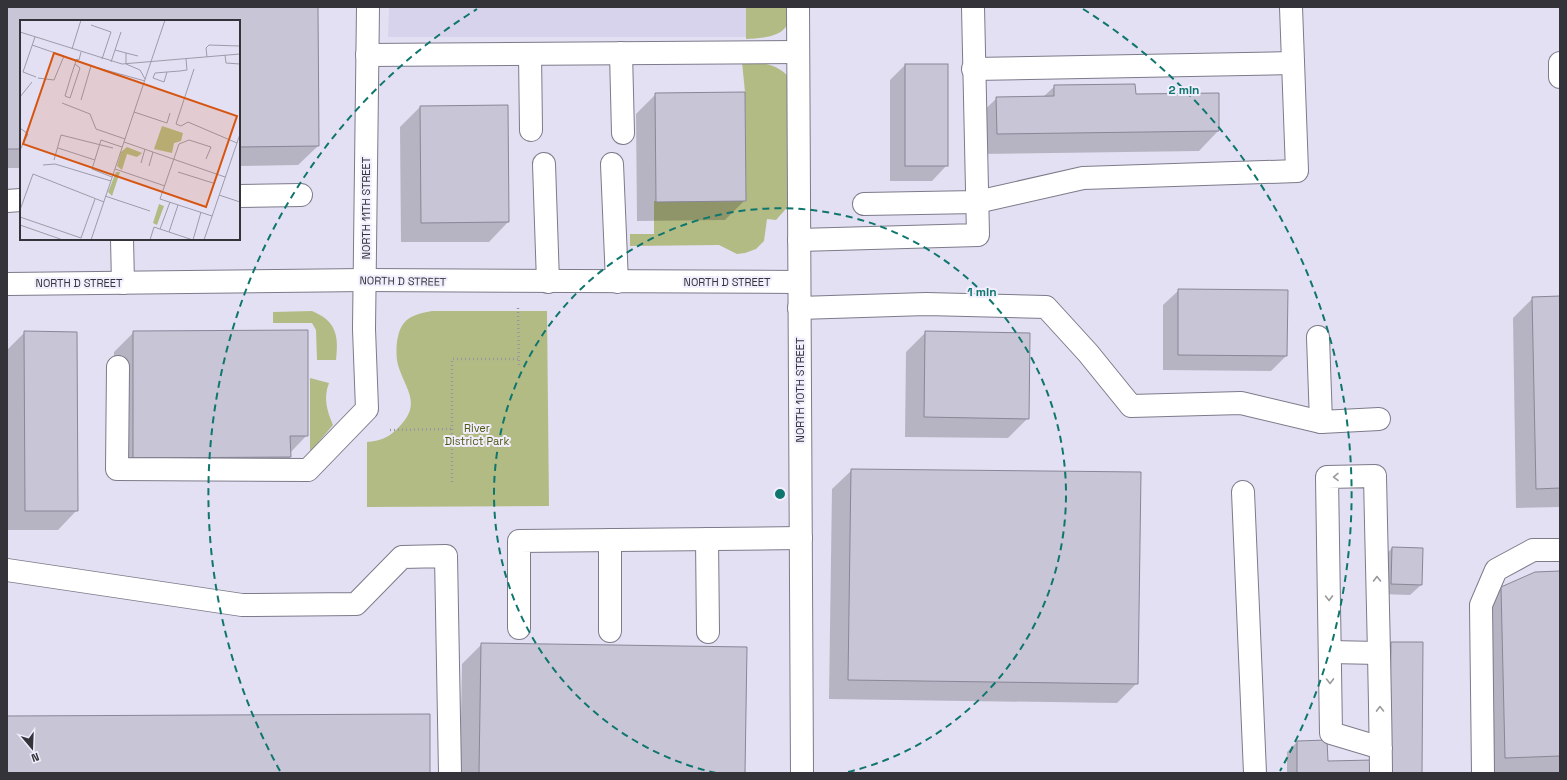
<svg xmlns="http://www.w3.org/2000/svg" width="1567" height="780" viewBox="0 0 1567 780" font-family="'Space Grotesk',sans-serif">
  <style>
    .built { fill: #d8d3ed }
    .green { fill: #b3bb84 }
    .shadow { fill: #0003 }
    .building { fill: #c8c5d7; stroke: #898697 }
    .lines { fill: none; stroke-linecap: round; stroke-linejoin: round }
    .minor-casing { stroke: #7d7a8a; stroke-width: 24 }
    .path { stroke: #9996a4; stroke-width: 2.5; stroke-dasharray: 1 3; stroke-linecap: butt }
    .minor { stroke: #fff; stroke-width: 22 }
    .oneway { stroke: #9a999c }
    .ring { fill: none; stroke: #0f766e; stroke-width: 2; stroke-dasharray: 7 5 }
    .labels { text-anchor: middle; stroke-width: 4; stroke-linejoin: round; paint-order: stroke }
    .street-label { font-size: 11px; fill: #34333a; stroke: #f1eefd }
    .park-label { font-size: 11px; fill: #515810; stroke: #f1eefd }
    .inset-road { fill: none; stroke: #9e9ba9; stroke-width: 1 }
    .view { fill: #d65511; fill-opacity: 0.15; stroke: #d65511; stroke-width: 2 }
    .inset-edge { fill: none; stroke: #34333a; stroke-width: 2 }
    .centre { fill: #0f766e; stroke: #f1eefd; stroke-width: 2 }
    .ring-label { font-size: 12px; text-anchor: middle; font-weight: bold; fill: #0f766e; stroke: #f1eefd; stroke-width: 4; stroke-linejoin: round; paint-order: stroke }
  </style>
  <rect width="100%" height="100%" fill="#e4e0f3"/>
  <path class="built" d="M389,7H755L756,37H388Z"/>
  <g class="green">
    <path d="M746,7H791C790,12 790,18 788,23C782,38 760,38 746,39Z"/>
    <path d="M742,62C762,63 774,62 789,77L792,202L776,220L767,219L764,241L756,249L745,253L737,254L719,245L630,246V234H654V201H746L745,92Z"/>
    <path d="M312,311C336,321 339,335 336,360H317L316,330L312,323H273V312Z"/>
    <path d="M432,311H547L549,506L367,507V442C380,441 388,438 397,429C423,404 406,391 398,365C395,354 396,332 404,323C410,315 422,313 432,311Z"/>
    <path d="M310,378L329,383C323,398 327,411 333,425L310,452Z"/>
  </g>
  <g class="shadow">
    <path d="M7,7H317L318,146L298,165L239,166V21H21V168H7Z"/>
    <path d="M905,65H947V165L932,181H890V80Z"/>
    <path d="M1055,86L1135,95L1218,94V131L1199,151L977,154V117L997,98L1043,97Z"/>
    <path d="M656,94L745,200L725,220L637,221L636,114Z"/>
    <path d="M507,106L508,222L489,242H401L400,127L420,107Z"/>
    <path d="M1179,290L1286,356L1271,371L1163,370V305Z"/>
    <path d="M1560,297V507L1516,508L1513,318L1533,298Z"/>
    <path d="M25,332L77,510L58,530H7V350Z"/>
    <path d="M134,332L307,435L290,453V457L270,476L114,477V352Z"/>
    <path d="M926,332L1028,418L1008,438L905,437L906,352Z"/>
    <path d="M852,470L1137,683L1117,703L829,699L832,489Z"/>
    <path d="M1392,548L1421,585L1410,595L1381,594L1382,559Z"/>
    <path d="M1560,572V773H1486L1482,608L1502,588Z"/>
    <path d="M1391,643H1422L1421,773L1376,658Z"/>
    <path d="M482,644L744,773H460L462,664Z"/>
    <path d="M1297,742L1327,762L1372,773H1287V752Z"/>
  </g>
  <g class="building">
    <path d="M7,7H318L319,146L239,147V21H21V149H7Z"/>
    <rect x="905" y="64" width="43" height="102"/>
    <path d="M1135,84L1136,94L1219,93V131L997,134L996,97L1054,96V85Z"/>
    <path d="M745,92L746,201L656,202L655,93Z"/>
    <path d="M508,105L509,222L421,223L420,106Z"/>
    <path d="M1178,289L1288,290L1287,356L1178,355Z"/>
    <path d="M1560,296V488L1536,489L1532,297Z"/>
    <path d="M308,330V436H290L291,457L133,458V331Z"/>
    <path d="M24,331L77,332L78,511H25Z"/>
    <path d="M925,331L1030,333L1029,419L924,417Z"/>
    <path d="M851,469L1141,472L1138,684L848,680Z"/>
    <path d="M1392,547L1423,548L1422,585L1391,584Z"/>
    <path d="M1560,571V756L1505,758L1501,587L1535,572Z"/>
    <path d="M1391,642H1423L1422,773H1389Z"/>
    <path d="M481,643L747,647L745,773H479Z"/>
    <path d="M430,714V773H7V716Z"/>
    <path d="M1327,740L1328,761L1373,760V773H1297V741Z"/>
  </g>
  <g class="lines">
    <g class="minor-casing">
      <g id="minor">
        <path d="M798,7L802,773"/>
        <path d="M621,53L623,133"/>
        <path d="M530,54L531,130"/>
        <path d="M367,55L798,52"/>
        <path d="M1560,63V77"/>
        <path d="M973,69L1293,63"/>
        <path d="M544,164L548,282"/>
        <path d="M612,164L617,282"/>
        <path d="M239,196L301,195"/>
        <path d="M7,201L21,200"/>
        <path d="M864,204L977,202L1083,178L1297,171L1291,7"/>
        <path d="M122,239L123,283"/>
        <path d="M799,240L978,235L973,7"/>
        <path d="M7,284L365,280L799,282"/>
        <path d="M799,308L926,304L1046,307L1088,353L1131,406L1241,403L1321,422L1379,419"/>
        <path d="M1318,337L1321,422"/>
        <path d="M118,367L117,469L308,470L367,409L364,329L368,7"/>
        <path d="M1243,492L1255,773"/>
        <path d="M707,539L708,632"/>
        <path d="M610,540V631"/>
        <path d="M7,570L242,605L356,604L402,557L446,556L450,773"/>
        <path d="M519,628V541L801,538"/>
        <path d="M1330,652L1379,653"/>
        <path d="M1381,748L1331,733L1327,477L1375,476C1377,575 1380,674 1381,773"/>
        <path d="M1483,773L1481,605L1496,570L1533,550H1560"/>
      </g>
    </g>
    <g class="path">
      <path d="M518,308L519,367"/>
      <path d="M390,430L452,429"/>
      <path d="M452,482V359H518"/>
    </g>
    <use href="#minor" class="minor"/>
  </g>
  <defs><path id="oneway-chevron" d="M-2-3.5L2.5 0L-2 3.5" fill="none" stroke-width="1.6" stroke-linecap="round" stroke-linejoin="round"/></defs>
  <g class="oneway">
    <use href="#oneway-chevron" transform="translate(1336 477) rotate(179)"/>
    <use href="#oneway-chevron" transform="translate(1377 579) rotate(-91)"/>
    <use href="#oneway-chevron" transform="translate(1329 598) rotate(89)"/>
    <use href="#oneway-chevron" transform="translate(1330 681) rotate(89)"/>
    <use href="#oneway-chevron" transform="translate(1380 709) rotate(-91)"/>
  </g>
  <g class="ring">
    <path d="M716 773A286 286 0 1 1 844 773"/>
    <path d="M280 771A572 572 0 0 1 477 9M1083 9A572 572 0 0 1 1280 771"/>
  </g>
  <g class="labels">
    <g class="street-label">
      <text transform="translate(366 208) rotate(-90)" y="4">NORTH 11TH STREET</text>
      <text transform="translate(403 281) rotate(1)" y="4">NORTH D STREET</text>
      <text x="727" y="286">NORTH D STREET</text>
      <text x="79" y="287">NORTH D STREET</text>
      <text transform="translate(800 390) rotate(-90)" y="4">NORTH 10TH STREET</text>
    </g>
    <g class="park-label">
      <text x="477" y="432">River<tspan x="477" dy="13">District Park</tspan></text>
    </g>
  </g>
  <g transform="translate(20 20)">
    <rect width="220" height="220" fill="#e4e0f3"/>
    <path d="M142,106L163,113L161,121L154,123L152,133L134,129ZM107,127L122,133L117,137L107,134L102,150L97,146L101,132ZM96,152H100L92,176L88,172ZM139,184L144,186L137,205L133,203Z" fill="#b3bb84"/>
    <path class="inset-road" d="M71,5L91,12L82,39M0,12L102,44L220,34M15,17L3,52L16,57M12,25L44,36L34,60L18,58M52,29L61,0M95,30L101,12M205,35L206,43L220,44M187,37L186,28L189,25L220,26M91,42L95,30L106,33M55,44L60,48L50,78L45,76L51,56L55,44L56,40L57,39L59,40L61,32M106,44V33L118,36M106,44L120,50L125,59M174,49L156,104L161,106L168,102L217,123M147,52L144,62L133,58L135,53L147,52L160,51L167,50L166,39M0,77L12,62M61,80L71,46L125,61M42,83L70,94L76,109L105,119M114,92L147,103L150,93M0,108L8,114L0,130M104,122L205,157M38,128L75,140M186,139L191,127L169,120L159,124L140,179L192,196M34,140L41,115L93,128M121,143L125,129M23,145L35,144L91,161M129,146L133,132M95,149L145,166M158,152L193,163M92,157L72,149L81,120L102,127M199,175L220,182M85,176L130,191M0,190L13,154L84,182M0,197L61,218L75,179M0,205L43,220M140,209L150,182M149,212L158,185M71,220L145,0M130,220L134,207L173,220L181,192M184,220L220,114"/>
    <path class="view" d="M34,33L217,96L186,187L3,124Z"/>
    <rect width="220" height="220" class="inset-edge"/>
  </g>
  <circle cx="780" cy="494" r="6" class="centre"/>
  <g class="ring-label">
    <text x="1184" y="94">2 min</text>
    <text x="982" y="296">1 min</text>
  </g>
  <rect width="1567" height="780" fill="none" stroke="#34333a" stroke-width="16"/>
  <g transform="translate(32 748) rotate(161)" stroke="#f1eefd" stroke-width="3" paint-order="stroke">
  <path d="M0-3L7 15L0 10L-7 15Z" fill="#34333a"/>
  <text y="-6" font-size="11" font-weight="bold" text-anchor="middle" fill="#34333a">N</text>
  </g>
</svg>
